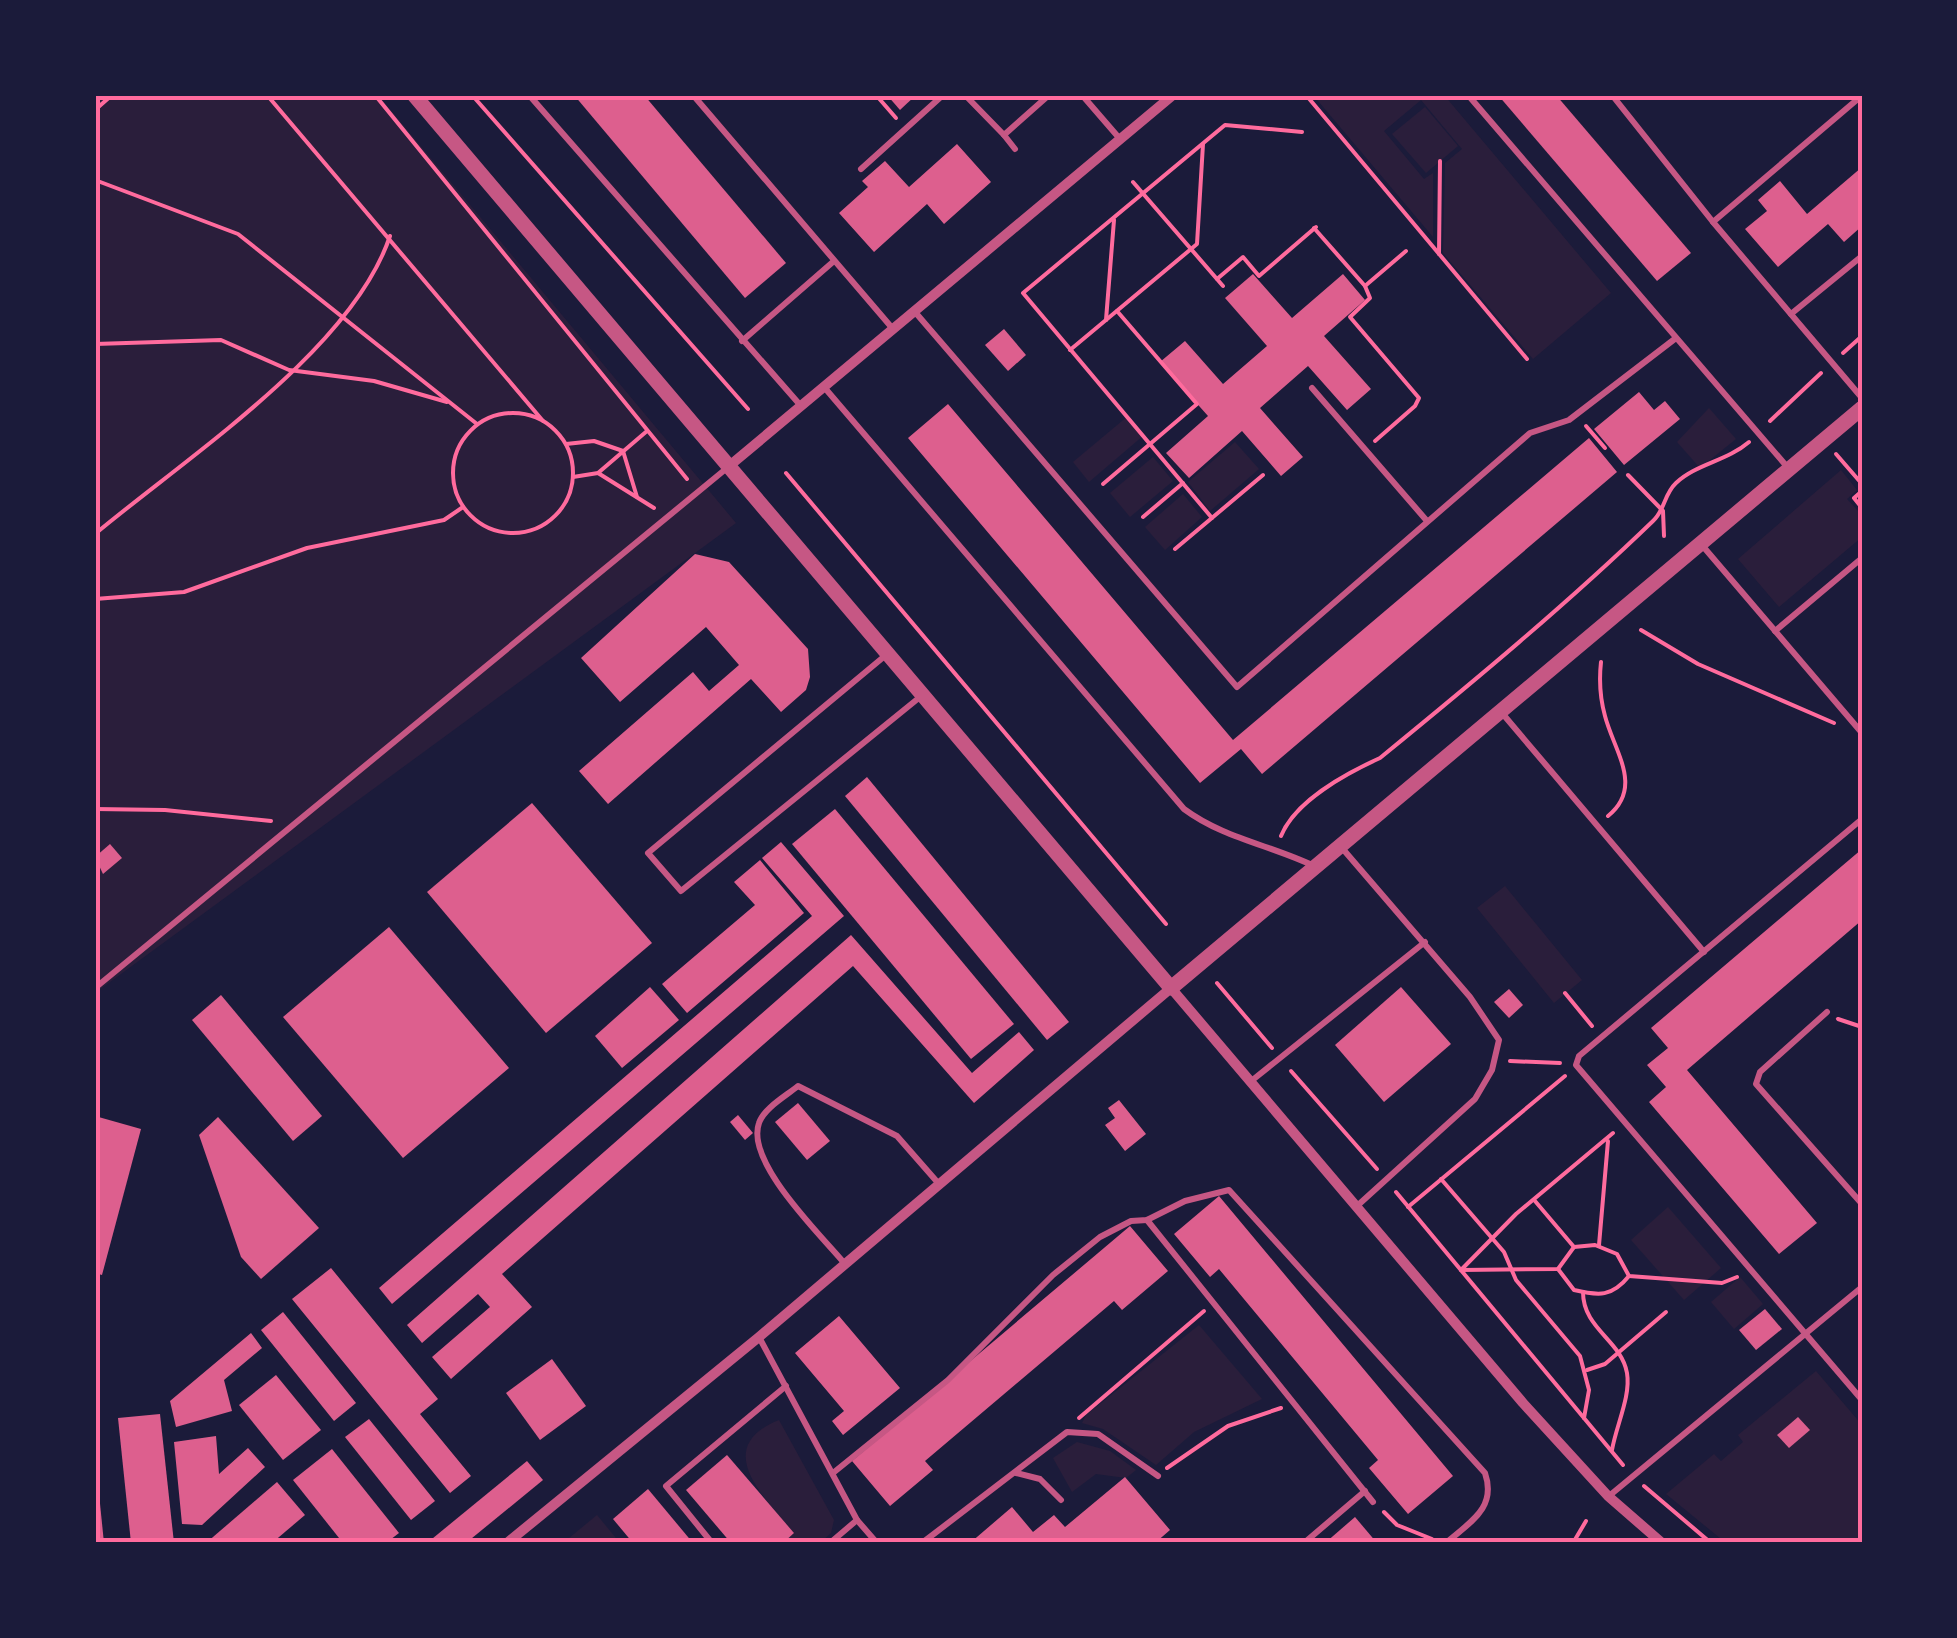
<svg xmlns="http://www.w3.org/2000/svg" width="1957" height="1638" viewBox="0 0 1957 1638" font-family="'Noto Sans',sans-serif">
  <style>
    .green { fill: #2a1e3b }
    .building { fill: #dd5f8e }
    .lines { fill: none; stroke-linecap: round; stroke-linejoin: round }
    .path { stroke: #ff6b9d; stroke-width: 4 }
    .service { stroke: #c65784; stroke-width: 6 }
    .minor { stroke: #c65784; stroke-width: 10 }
    .tertiary { stroke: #c65784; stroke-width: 15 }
    .neatline { fill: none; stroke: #ff6b9d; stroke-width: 4 }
  </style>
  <rect width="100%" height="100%" fill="#1b1b3a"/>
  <g class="green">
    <path d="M95,95H378L736,523L95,993Z"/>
    <path d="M1313,95H1444L1611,293L1533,359L1443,253L1445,163L1462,149L1421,100L1384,131L1424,179L1433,173V237Z"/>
    <path d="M1425,107L1458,146L1426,173L1392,134Z"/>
    <path d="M1709,408L1736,439L1700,468L1677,442Z"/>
    <path d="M1128,416L1144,435L1089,482L1073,462Z"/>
    <path d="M1235,442L1259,469L1210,511L1188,482Z"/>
    <path d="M1153,457L1173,481L1130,517L1110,493Z"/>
    <path d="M1841,470L1857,490L1847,499L1862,515V537L1779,607L1738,559Z"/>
    <path d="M1183,494L1202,517L1165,550L1145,527Z"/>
    <path d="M1505,886L1582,980L1554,1003L1477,908Z"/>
    <path d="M1668,1207L1721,1268L1684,1300L1631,1240Z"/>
    <path d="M1740,1277L1763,1304L1734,1329L1711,1302Z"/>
    <path d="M1199,1325L1262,1399L1194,1432L1156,1465L1103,1429L1082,1423L1086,1415Z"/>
    <path d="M1816,1371L1862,1425V1543H1726L1666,1494L1714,1454L1721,1461L1743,1442L1738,1435Z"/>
    <path d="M779,1420L834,1520L831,1533L820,1543H783L794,1533C765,1498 710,1448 779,1420Z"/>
    <path d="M1077,1442L1110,1451L1136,1470L1126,1478L1096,1474L1072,1492L1053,1458Z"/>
    <path d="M597,1515L620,1543H563Z"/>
  </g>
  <g class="building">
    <path d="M574,95H644L786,263L745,298Z"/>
    <path d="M887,95H916L900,110Z"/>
    <path d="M1498,95H1556L1691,253L1657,281Z"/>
    <path d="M957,144L991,182L944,224L927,204L874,252L839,213L868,187L862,181L885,161L909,187Z"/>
    <path d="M1862,167V226L1844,242L1828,224L1778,267L1745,229L1767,211L1758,200L1780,181L1807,214Z"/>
    <path d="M1253,274L1292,318L1343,274L1365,300L1324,336L1371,389L1347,410L1308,366L1260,408L1303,457L1281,476L1242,431L1189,478L1166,453L1208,416L1160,362L1185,341L1223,384L1267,346L1225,298Z"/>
    <path d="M1004,329L1026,355L1008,371L985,345Z"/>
    <path d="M1639,392L1654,410L1665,401L1680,419L1624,465L1594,429Z"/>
    <path d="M948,404L1233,740L1589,438L1617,472L1262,774L1241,749L1200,783L908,438Z"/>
    <path d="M695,554L729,562L808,649L810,677L806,690L781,712L751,679L608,804L579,771L693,672L709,691L739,665L706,627L620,702L581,658Z"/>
    <path d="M867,777L1069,1022L1047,1040L845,796Z"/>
    <path d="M532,803L652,943L546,1033L427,892Z"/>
    <path d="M835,809L1014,1024L971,1059L792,844Z"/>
    <path d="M781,842L844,916L392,1304L379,1288L812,916L762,858Z"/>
    <path d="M110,844L122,858L103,874L95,857Z"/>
    <path d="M1862,849V920L1687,1070L1817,1223L1779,1254L1649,1102L1666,1087L1647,1065L1668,1048L1651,1028Z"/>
    <path d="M760,860L804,913L687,1013L662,984L755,905L734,882Z"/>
    <path d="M389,927L509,1068L403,1158L283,1017Z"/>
    <path d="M851,935L972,1073L1019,1032L1034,1050L974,1103L853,966L502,1274L532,1307L451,1379L432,1357L490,1307L478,1294L422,1343L407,1325Z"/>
    <path d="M650,987L679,1020L622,1068L595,1036Z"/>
    <path d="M1401,987L1451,1044L1384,1102L1335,1045Z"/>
    <path d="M1509,989L1523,1005L1509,1018L1494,1002Z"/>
    <path d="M221,995L322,1116L293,1141L192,1020Z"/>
    <path d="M1119,1100L1146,1134L1125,1151L1105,1125L1115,1118L1108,1108Z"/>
    <path d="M798,1103L830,1141L807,1160L775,1122Z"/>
    <path d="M738,1115L753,1133L745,1140L730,1122Z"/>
    <path d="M95,1116L141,1129L102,1275L95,1273Z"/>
    <path d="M218,1117L319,1228L261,1279L241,1257L199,1135Z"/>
    <path d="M1219,1196L1453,1476L1408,1514L1369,1468L1378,1460L1219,1269L1210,1277L1174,1234Z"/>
    <path d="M1130,1226L1168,1271L1122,1310L1114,1301L925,1461L933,1470L890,1506L852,1461Z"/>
    <path d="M331,1268L438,1399L420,1414L471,1476L450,1493L292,1299Z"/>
    <path d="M1765,1309L1782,1329L1756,1350L1739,1330Z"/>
    <path d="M283,1312L356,1403L334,1421L261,1330Z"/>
    <path d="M839,1316L900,1388L843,1435L832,1421L844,1411L795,1353Z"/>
    <path d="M251,1333L262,1348L224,1380L232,1411L176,1427L170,1401Z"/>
    <path d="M552,1359L586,1406L540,1440L506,1393Z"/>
    <path d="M276,1375L321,1430L283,1460L239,1405Z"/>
    <path d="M160,1414L174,1543H131L118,1418Z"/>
    <path d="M1798,1417L1810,1430L1789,1448L1777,1435Z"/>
    <path d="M369,1419L435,1501L411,1520L345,1437Z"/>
    <path d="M216,1436L219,1474L248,1448L265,1467L202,1525L182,1524L174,1442Z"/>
    <path d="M332,1449L399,1533L386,1543H343L293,1480Z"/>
    <path d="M727,1455L794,1533L783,1543H731L686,1490Z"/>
    <path d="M527,1461L543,1480L466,1543H427Z"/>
    <path d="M1125,1477L1170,1530L1155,1543H970L1012,1507L1033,1532L1054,1515L1065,1527Z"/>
    <path d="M277,1482L305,1515L272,1543H206Z"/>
    <path d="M95,1484H98L104,1543H95Z"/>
    <path d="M648,1489L693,1543H633L613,1519Z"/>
    <path d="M1355,1517L1377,1543H1325Z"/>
  </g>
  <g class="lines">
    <g class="path">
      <path d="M267,95L543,421"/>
      <path d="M375,95L687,479"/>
      <path d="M472,95L748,409"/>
      <path d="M876,95L896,118"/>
      <path d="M1306,95L1527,359"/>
      <path d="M95,110L112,95"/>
      <path d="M95,180L238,234L477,424"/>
      <path d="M1133,182L1223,286"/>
      <path d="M1314,228L1365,286L1406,251"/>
      <path d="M1439,254L1440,161"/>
      <path d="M1217,279L1243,257L1259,276L1316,227"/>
      <path d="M1365,286L1370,298L1350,317L1419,398L1415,406L1375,441"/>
      <path d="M1106,320L1114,220"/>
      <path d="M95,344L221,340L289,370L374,381L447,402"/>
      <path d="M1070,350L1197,244L1203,144"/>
      <path d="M1843,353L1862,336"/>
      <circle cx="513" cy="473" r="60"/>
      <path d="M1770,421L1821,373"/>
      <path d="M1586,426L1605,448"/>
      <path d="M566,444L594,441L623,451L637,497"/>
      <path d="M1836,454L1862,484"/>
      <path d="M598,473L654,508"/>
      <path d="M786,473L1166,924"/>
      <path d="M1628,475L1663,511L1664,536"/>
      <path d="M573,477L598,473L647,431"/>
      <path d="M1103,484L1197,404L1117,311"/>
      <path d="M1862,491L1854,498L1862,508"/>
      <path d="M1143,517L1183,483"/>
      <path d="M1212,518L1023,293L1225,125L1302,132"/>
      <path d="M95,534C187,457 352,350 390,236"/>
      <path d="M1175,549L1263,475"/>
      <path d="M95,599L184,592L307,548L444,520L463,507"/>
      <path d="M1641,630L1698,664L1834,723"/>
      <path d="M1601,662C1599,680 1600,698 1605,716C1614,751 1644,787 1608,816"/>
      <path d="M95,809L165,810L271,821"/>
      <path d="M1281,836C1295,801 1347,773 1380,758C1473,682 1567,604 1653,521C1665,510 1664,494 1676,483C1696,464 1727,461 1749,442"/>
      <path d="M1217,983L1272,1048"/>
      <path d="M1565,993L1592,1026"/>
      <path d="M1838,1019L1862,1027"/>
      <path d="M1510,1061L1560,1063"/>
      <path d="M1291,1071L1377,1169"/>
      <path d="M1441,1179L1504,1252L1516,1280L1580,1356L1589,1390L1584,1418"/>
      <path d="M1396,1192L1623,1465"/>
      <path d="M1535,1201L1574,1247"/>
      <path d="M1408,1207L1565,1076"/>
      <path d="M1599,1245L1608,1141"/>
      <path d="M1558,1269L1574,1290C1599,1296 1612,1297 1629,1276"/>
      <path d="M1461,1270L1558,1269L1574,1247L1595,1245L1617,1254L1629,1276L1722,1283L1737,1277"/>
      <path d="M1461,1270L1516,1214L1613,1133"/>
      <path d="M1583,1292C1583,1329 1621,1340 1627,1373C1631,1396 1616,1426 1612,1450"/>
      <path d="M1587,1370L1605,1364L1666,1312"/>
      <path d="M1079,1418L1204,1311"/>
      <path d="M1167,1468L1228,1426L1281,1408"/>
      <path d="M1644,1486L1711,1543"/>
      <path d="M1384,1512L1397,1525L1432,1539"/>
      <path d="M1573,1543L1586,1521"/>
    </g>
    <g class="service">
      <path d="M529,95L801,406"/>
      <path d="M693,95L893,329"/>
      <path d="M965,95L1004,135L1049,95"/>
      <path d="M1082,95L1120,139"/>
      <path d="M1468,95L1789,469"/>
      <path d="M1612,95L1713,222"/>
      <path d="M1862,101L1859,98L1713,222L1862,398"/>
      <path d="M1004,135L1015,149"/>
      <path d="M861,169L943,95"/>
      <path d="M915,312L1237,687L1530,433L1569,420L1676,338"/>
      <path d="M1791,314L1862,256"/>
      <path d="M742,341L834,261"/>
      <path d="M824,387L1184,809C1223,838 1270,845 1314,866"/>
      <path d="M1312,388L1427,521"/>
      <path d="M1701,544L1862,733"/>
      <path d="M1775,631L1862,558"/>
      <path d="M886,655L648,853L681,891L920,697"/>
      <path d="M1502,713L1704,952"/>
      <path d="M1862,819L1579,1056L1576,1065L1862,1400"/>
      <path d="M1342,848L1470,997L1499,1040L1492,1070L1475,1099L1357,1206"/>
      <path d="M95,988L727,468"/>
      <path d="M1827,1012L1760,1072L1756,1084L1862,1204"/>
      <path d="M1250,1082L1425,942"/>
      <path d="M1147,1220L1373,1502"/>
      <path d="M845,1264C821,1235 745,1162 759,1123C764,1108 786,1096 798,1086L897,1136L939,1184"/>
      <path d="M759,1337L857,1520L877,1543"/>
      <path d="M833,1473L948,1380L1053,1275L1100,1237L1131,1221L1147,1220L1185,1201L1229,1190L1485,1473C1497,1508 1470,1522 1446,1543"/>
      <path d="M1016,1473L1040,1479L1061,1500"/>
      <path d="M1609,1496L1862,1287"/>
      <path d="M712,1543L666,1486L786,1386"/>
      <path d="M830,1543L857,1520"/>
      <path d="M922,1543L1067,1432L1098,1434L1158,1476"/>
      <path d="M1304,1543L1365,1491"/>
    </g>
    <g class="minor">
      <path d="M728,467L1173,95"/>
      <path d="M507,1543L759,1337L1171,988L1523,1403L1608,1496L1662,1543"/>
    </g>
    <path class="tertiary" d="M414,95L1171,988L1862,408"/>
  </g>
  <rect width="1957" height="1638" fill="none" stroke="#1b1b3a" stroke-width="195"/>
  <rect x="98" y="98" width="1762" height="1442" class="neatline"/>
</svg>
